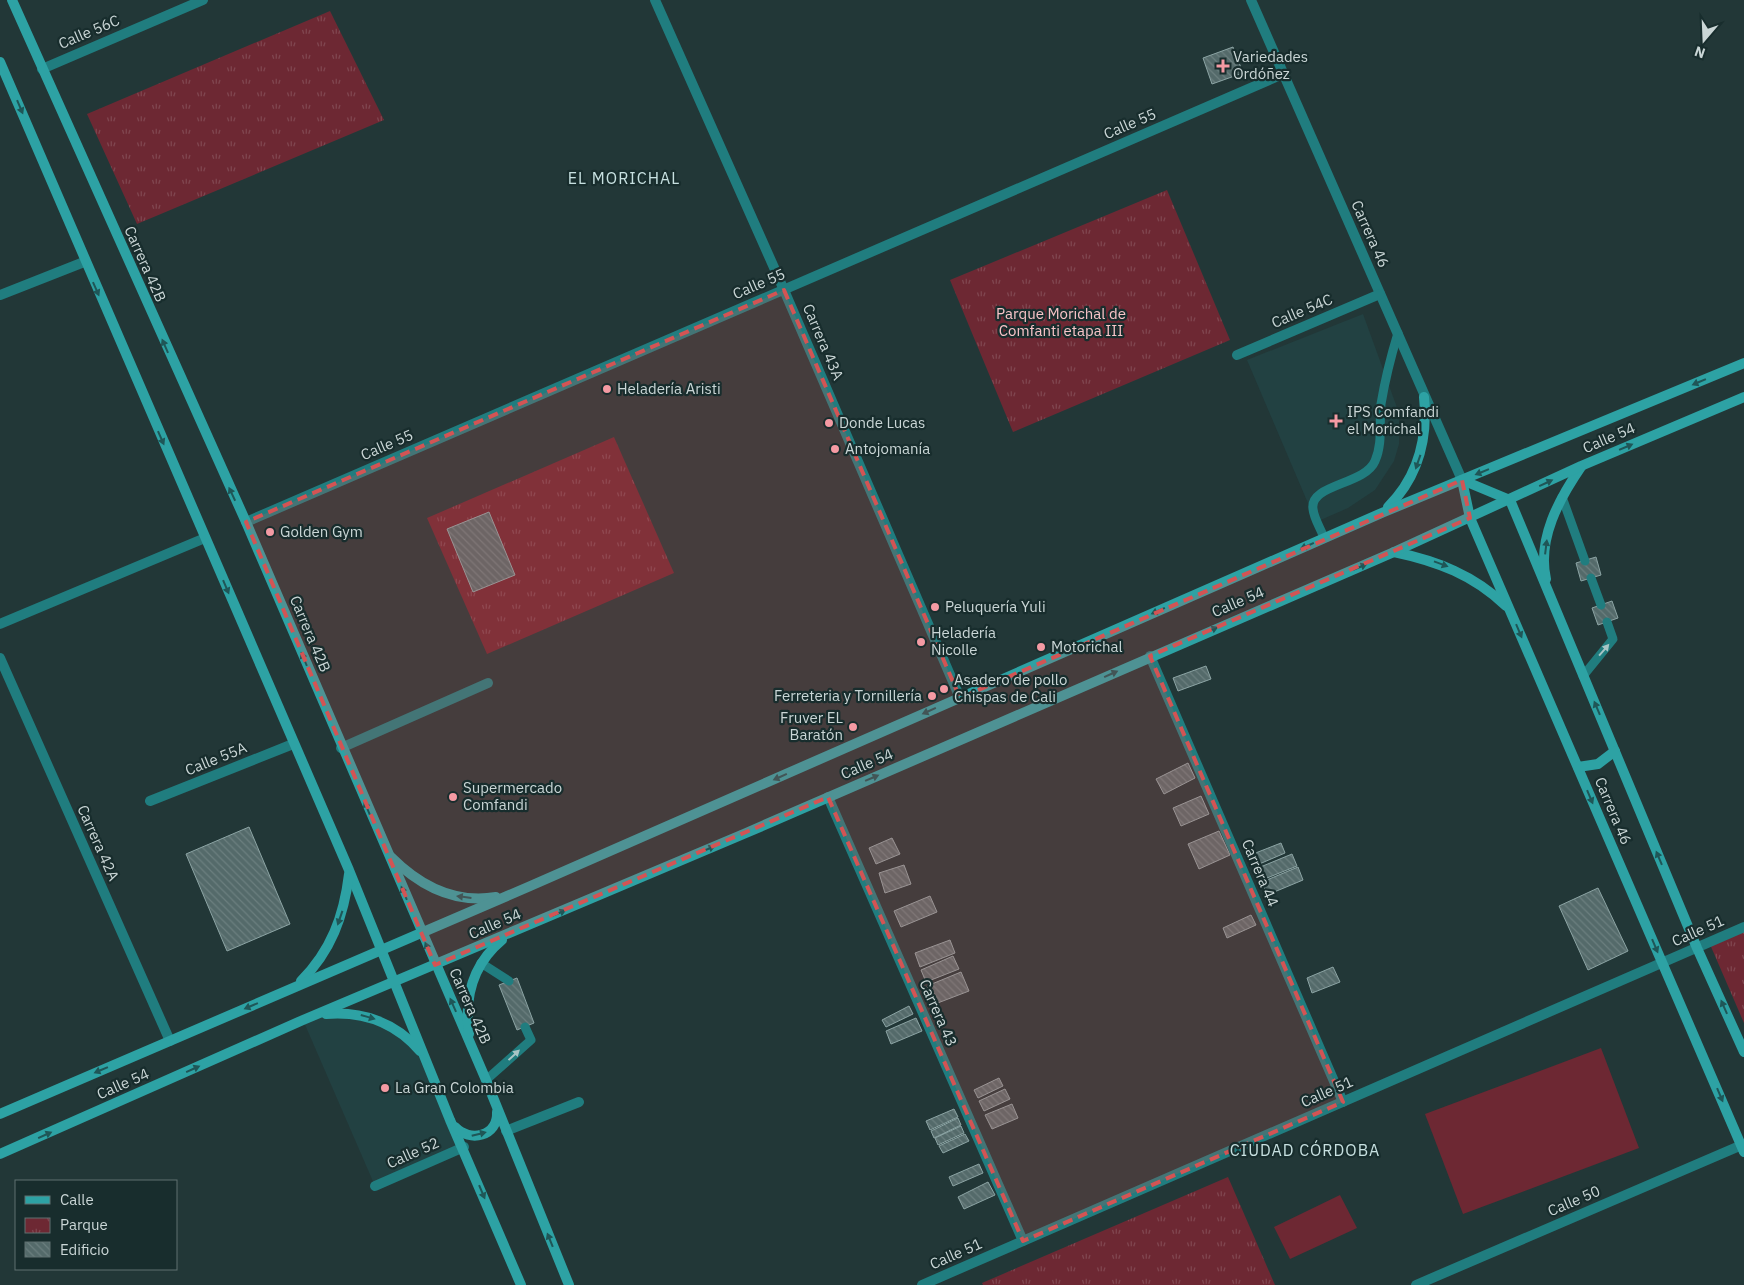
<svg xmlns="http://www.w3.org/2000/svg" width="1744" height="1285" viewBox="0 0 1744 1285" font-family="'IBM Plex Sans',sans-serif">
  <style>
    .built { fill: #224142 }
    .park { fill: url(#park-tufts) }
    .garden { fill: #6d2833 }
    .building { fill: url(#building-back-hatch); stroke: #8ca4a4 }
    .lines { fill: none; stroke-linecap: round; stroke-linejoin: round }
    .lane { stroke: #207d7f; stroke-width: 9 }
    .street { stroke: #207d7f; stroke-width: 10 }
    .secondary { stroke: #2da2a4; stroke-width: 10 }
    .oneway { fill: #1f5657 }
    .oneway2 { fill: #a8c4c5 }
    .marked { fill: #d35454; fill-opacity: 0.2; stroke: #d35454; stroke-width: 4; stroke-dasharray: 10 6; stroke-linejoin: round }
    .poi-dot { fill: #f49aa3; stroke: #182d2d; stroke-width: 2 }
    .labels { text-anchor: middle; stroke-width: 4.5; stroke-linejoin: round; paint-order: stroke }
    .street-label { font-size: 15px; fill: #cad6d6; stroke: #182d2d }
    .poi-label { font-size: 15px; fill: #cad6d6; stroke: #182d2d; text-anchor: start }
    .park-label { font-size: 15px; fill: #f9c4c8; stroke: #182d2d }
    .neighbourhood-label { font-size: 16px; letter-spacing: 1px; fill: #c7e0e0; stroke: #182d2d }
  </style>
  <defs>
    <pattern id="park-tufts" width="24" height="20" patternUnits="userSpaceOnUse" patternTransform="scale(1.25)"><rect width="24" height="20" fill="#6d2833"/><path d="M3 7l-1-3M5 7V3M7 7l1-3M15 17l-1-3M17 17v-4M19 17l1-3" fill="none" stroke="#804650"/></pattern>
    <pattern id="building-back-hatch" width="6" height="6" patternUnits="userSpaceOnUse" patternTransform="scale(1.25)"><rect width="6" height="6" fill="#546a6a"/><path d="M-1 5l2 2M0 0l6 6M5-1l2 2" fill="none" stroke="#6b7f7f"/></pattern>
  </defs>
  <rect width="100%" height="100%" fill="#223737"/>
  <g class="built">
    <path d="M1363,314L1399,413V444L1394,461L1375,490L1348,508L1316,522L1247,360Z"/>
    <path d="M322,1015H361L412,1041L464,1147L375,1186L303,1020Z"/>
  </g>
  <g class="park">
    <path d="M330,11L384,120L137,224L87,114Z"/>
    <path d="M1167,190L1230,340L1013,432L950,280Z"/>
    <path d="M614,437L674,573L487,654L427,518Z"/>
    <path d="M1744,927V1023L1709,942Z"/>
    <path d="M1228,1177L1275,1285H983L982,1283Z"/>
  </g>
  <g class="garden">
    <path d="M1601,1048L1639,1148L1463,1214L1425,1114Z"/>
    <path d="M1340,1195L1357,1228L1290,1259L1274,1227Z"/>
  </g>
  <g class="building">
    <path d="M1233,47L1243,73L1212,84L1203,58Z"/>
    <path d="M489,512L515,575L473,592L447,529Z"/>
    <path d="M1596,557L1601,575L1581,581L1576,563Z"/>
    <path d="M1612,601L1618,618L1598,625L1592,608Z"/>
    <path d="M1206,666L1211,679L1178,691L1173,678Z"/>
    <path d="M1188,763L1195,778L1164,794L1156,779Z"/>
    <path d="M1201,796L1209,814L1181,826L1173,808Z"/>
    <path d="M249,827L290,924L227,951L186,854Z"/>
    <path d="M1219,831L1230,855L1199,869L1188,844Z"/>
    <path d="M892,838L900,854L876,864L869,848Z"/>
    <path d="M1281,843L1285,853L1257,865L1253,854Z"/>
    <path d="M1292,854L1297,866L1262,880L1258,868Z"/>
    <path d="M904,865L911,884L885,893L879,873Z"/>
    <path d="M1298,867L1303,880L1267,895L1262,882Z"/>
    <path d="M1598,888L1628,951L1588,970L1559,906Z"/>
    <path d="M930,896L937,912L901,927L894,911Z"/>
    <path d="M1251,915L1256,925L1227,938L1223,928Z"/>
    <path d="M950,940L955,953L920,967L915,953Z"/>
    <path d="M953,956L959,969L926,982L921,970Z"/>
    <path d="M1333,967L1340,982L1312,993L1307,978Z"/>
    <path d="M961,972L969,991L935,1004L927,986Z"/>
    <path d="M517,978L534,1023L517,1030L499,985Z"/>
    <path d="M909,1006L913,1014L886,1027L882,1020Z"/>
    <path d="M916,1018L922,1031L891,1044L886,1031Z"/>
    <path d="M999,1078L1003,1086L978,1098L974,1090Z"/>
    <path d="M1005,1089L1010,1099L984,1111L979,1101Z"/>
    <path d="M1012,1104L1018,1118L992,1129L985,1115Z"/>
    <path d="M954,1109L958,1117L930,1130L926,1121Z"/>
    <path d="M958,1118L961,1125L934,1138L931,1131Z"/>
    <path d="M961,1126L964,1133L938,1145L935,1138Z"/>
    <path d="M965,1134L969,1141L943,1153L939,1146Z"/>
    <path d="M979,1164L983,1173L953,1186L949,1177Z"/>
    <path d="M988,1182L995,1195L964,1209L958,1197Z"/>
  </g>
  <g class="lines">
    <g class="lane">
      <path d="M1562,497L1585,561"/>
      <path d="M1324,538C1321,529 1314,519 1313,509C1309,484 1365,485 1375,461C1383,443 1379,423 1381,404C1385,380 1391,356 1398,333"/>
      <path d="M1591,578L1601,605"/>
      <path d="M1583,676L1613,639L1607,622"/>
      <path d="M481,963L509,981"/>
      <path d="M486,1080L531,1040L525,1027"/>
    </g>
    <g class="street">
      <path d="M655,0L784,290L960,698"/>
      <path d="M1251,0L1462,480"/>
      <path d="M42,69L203,0"/>
      <path d="M0,295L84,262"/>
      <path d="M1237,355L1380,294"/>
      <path d="M246,522L1283,74"/>
      <path d="M0,624L205,538"/>
      <path d="M1150,656L1343,1102"/>
      <path d="M0,658L170,1041"/>
      <path d="M341,748L488,683"/>
      <path d="M828,797L1023,1241"/>
      <path d="M150,801L293,744"/>
      <path d="M506,1131L579,1102"/>
      <path d="M375,1186L464,1147"/>
      <path d="M922,1285L1744,927"/>
      <path d="M1416,1285L1744,1144"/>
    </g>
    <g class="secondary">
      <path d="M12,0L246,522L486,1080L569,1285"/>
      <path d="M0,62L349,870L450,1120L521,1285"/>
      <path d="M1462,480L1470,518L1744,1152"/>
      <path d="M1462,480L1510,500L1697,948L1744,1052"/>
      <path d="M1388,507C1419,476 1428,439 1424,397"/>
      <path d="M1394,552C1437,561 1474,575 1506,606"/>
      <path d="M1546,579C1537,539 1559,499 1581,467"/>
      <path d="M1578,767L1598,764L1615,751"/>
      <path d="M391,857C420,886 454,904 496,897"/>
      <path d="M301,981C331,951 344,916 349,874"/>
      <path d="M326,1014C363,1011 396,1023 420,1051"/>
      <path d="M469,1034C464,997 472,965 502,940"/>
      <path d="M0,1114L528,887L1384,512L1744,363"/>
      <path d="M455,1127C470,1143 498,1136 497,1112"/>
      <path d="M0,1154L303,1020L746,833L1394,552L1581,466L1744,397"/>
    </g>
  </g>
  <defs><path id="oneway-solid" d="M-6-.8H1V-3.2L6.5 0L1 3.2V.8H-6Z" transform="scale(1.25)"/></defs>
  <g class="oneway">
    <use href="#oneway-solid" transform="translate(20 107) rotate(67)"/>
    <use href="#oneway-solid" transform="translate(96 289) rotate(66)"/>
    <use href="#oneway-solid" transform="translate(165 346) rotate(-114)"/>
    <use href="#oneway-solid" transform="translate(1699 382) rotate(157)"/>
    <use href="#oneway-solid" transform="translate(161 438) rotate(66)"/>
    <use href="#oneway-solid" transform="translate(1626 447) rotate(-23)"/>
    <use href="#oneway-solid" transform="translate(1418 462) rotate(109)"/>
    <use href="#oneway-solid" transform="translate(1482 472) rotate(158)"/>
    <use href="#oneway-solid" transform="translate(1546 483) rotate(-25)"/>
    <use href="#oneway-solid" transform="translate(232 494) rotate(-115)"/>
    <use href="#oneway-solid" transform="translate(1307 546) rotate(156)"/>
    <use href="#oneway-solid" transform="translate(1546 547) rotate(-83)"/>
    <use href="#oneway-solid" transform="translate(1441 564) rotate(20)"/>
    <use href="#oneway-solid" transform="translate(1360 567) rotate(-23)"/>
    <use href="#oneway-solid" transform="translate(226 587) rotate(67)"/>
    <use href="#oneway-solid" transform="translate(1158 611) rotate(156)"/>
    <use href="#oneway-solid" transform="translate(1211 630) rotate(-23)"/>
    <use href="#oneway-solid" transform="translate(1519 631) rotate(67)"/>
    <use href="#oneway-solid" transform="translate(304 659) rotate(-113)"/>
    <use href="#oneway-solid" transform="translate(1111 674) rotate(-24)"/>
    <use href="#oneway-solid" transform="translate(1597 708) rotate(-113)"/>
    <use href="#oneway-solid" transform="translate(929 711) rotate(156)"/>
    <use href="#oneway-solid" transform="translate(780 777) rotate(156)"/>
    <use href="#oneway-solid" transform="translate(872 778) rotate(-23)"/>
    <use href="#oneway-solid" transform="translate(1590 797) rotate(67)"/>
    <use href="#oneway-solid" transform="translate(367 808) rotate(-113)"/>
    <use href="#oneway-solid" transform="translate(708 849) rotate(-23)"/>
    <use href="#oneway-solid" transform="translate(1659 858) rotate(-113)"/>
    <use href="#oneway-solid" transform="translate(404 893) rotate(-113)"/>
    <use href="#oneway-solid" transform="translate(464 897) rotate(-173)"/>
    <use href="#oneway-solid" transform="translate(559 913) rotate(-23)"/>
    <use href="#oneway-solid" transform="translate(340 918) rotate(109)"/>
    <use href="#oneway-solid" transform="translate(1655 946) rotate(67)"/>
    <use href="#oneway-solid" transform="translate(428 949) rotate(-114)"/>
    <use href="#oneway-solid" transform="translate(453 1005) rotate(-114)"/>
    <use href="#oneway-solid" transform="translate(251 1006) rotate(157)"/>
    <use href="#oneway-solid" transform="translate(1724 1007) rotate(-114)"/>
    <use href="#oneway-solid" transform="translate(368 1017) rotate(16)"/>
    <use href="#oneway-solid" transform="translate(193 1069) rotate(-24)"/>
    <use href="#oneway-solid" transform="translate(101 1070) rotate(157)"/>
    <use href="#oneway-solid" transform="translate(1720 1095) rotate(67)"/>
    <use href="#oneway-solid" transform="translate(479 1134) rotate(-14)"/>
    <use href="#oneway-solid" transform="translate(45 1135) rotate(-24)"/>
    <use href="#oneway-solid" transform="translate(482 1192) rotate(67)"/>
    <use href="#oneway-solid" transform="translate(550 1240) rotate(-112)"/>
  </g>
  <g class="oneway2">
    <use href="#oneway-solid" transform="translate(1604 650) rotate(-49)"/>
    <use href="#oneway-solid" transform="translate(514 1055) rotate(-43)"/>
  </g>
  <path class="marked" d="M784,290L960,698L1462,480L1470,518L1150,656L1343,1102L1023,1241L828,797L435,965L246,522Z"/>
  <g class="poi-dot">
    <path d="M1220.5 58.5h5v5h5v5h-5v5h-5v-5h-5v-5h5z"/>
    <circle cx="607" cy="389" r="5"/>
    <path d="M1333.5 413.5h5v5h5v5h-5v5h-5v-5h-5v-5h5z"/>
    <circle cx="829" cy="423" r="5"/>
    <circle cx="835" cy="449" r="5"/>
    <circle cx="270" cy="532" r="5"/>
    <circle cx="935" cy="607" r="5"/>
    <circle cx="921" cy="642" r="5"/>
    <circle cx="1041" cy="647" r="5"/>
    <circle cx="944" cy="689" r="5"/>
    <circle cx="932" cy="696" r="5"/>
    <circle cx="853" cy="727" r="5"/>
    <circle cx="453" cy="797" r="5"/>
    <circle cx="385" cy="1088" r="5"/>
  </g>
  <g class="labels">
    <g class="street-label">
      <text transform="translate(89 32) rotate(-23)" y="5">Calle 56C</text>
      <text transform="translate(1130 124) rotate(-23)" y="5">Calle 55</text>
      <text transform="translate(1370 234) rotate(66)" y="5">Carrera 46</text>
      <text transform="translate(145 264) rotate(66)" y="5">Carrera 42B</text>
      <text transform="translate(759 284) rotate(-23)" y="5">Calle 55</text>
      <text transform="translate(1302 311) rotate(-23)" y="5">Calle 54C</text>
      <text transform="translate(823 342) rotate(67)" y="5">Carrera 43A</text>
      <text transform="translate(1609 438) rotate(-23)" y="5">Calle 54</text>
      <text transform="translate(387 445) rotate(-23)" y="5">Calle 55</text>
      <text transform="translate(1238 602) rotate(-23)" y="5">Calle 54</text>
      <text transform="translate(310 634) rotate(67)" y="5">Carrera 42B</text>
      <text transform="translate(216 759) rotate(-22)" y="5">Calle 55A</text>
      <text transform="translate(867 764) rotate(-23)" y="5">Calle 54</text>
      <text transform="translate(1613 811) rotate(67)" y="5">Carrera 46</text>
      <text transform="translate(98 843) rotate(66)" y="5">Carrera 42A</text>
      <text transform="translate(1260 873) rotate(67)" y="5">Carrera 44</text>
      <text transform="translate(495 924) rotate(-23)" y="5">Calle 54</text>
      <text transform="translate(1698 931) rotate(-24)" y="5">Calle 51</text>
      <text transform="translate(470 1006) rotate(66)" y="5">Carrera 42B</text>
      <text transform="translate(938 1013) rotate(66)" y="5">Carrera 43</text>
      <text transform="translate(123 1084) rotate(-24)" y="5">Calle 54</text>
      <text transform="translate(1327 1092) rotate(-24)" y="5">Calle 51</text>
      <text transform="translate(413 1153) rotate(-24)" y="5">Calle 52</text>
      <text transform="translate(1574 1201) rotate(-23)" y="5">Calle 50</text>
      <text transform="translate(956 1254) rotate(-24)" y="5">Calle 51</text>
    </g>
    <g class="poi-label">
      <text x="1233" y="62">Variedades<tspan x="1233" dy="17">Ordóñez</tspan></text>
      <text x="617" y="394">Heladería Aristi</text>
      <text x="1347" y="417">IPS Comfandi<tspan x="1347" dy="17">el Morichal</tspan></text>
      <text x="839" y="428">Donde Lucas</text>
      <text x="845" y="454">Antojomanía</text>
      <text x="280" y="537">Golden Gym</text>
      <text x="945" y="612">Peluquería Yuli</text>
      <text x="931" y="638">Heladería<tspan x="931" dy="17">Nicolle</tspan></text>
      <text x="1051" y="652">Motorichal</text>
      <text x="954" y="685">Asadero de pollo<tspan x="954" dy="17">Chispas de Cali</tspan></text>
      <text x="922" y="701" text-anchor="end">Ferreteria y Tornillería</text>
      <text x="843" y="723" text-anchor="end">Fruver EL<tspan x="843" dy="17">Baratón</tspan></text>
      <text x="463" y="793">Supermercado<tspan x="463" dy="17">Comfandi</tspan></text>
      <text x="395" y="1093">La Gran Colombia</text>
    </g>
    <g class="park-label">
      <text x="1061" y="319">Parque Morichal de<tspan x="1061" dy="17">Comfanti etapa III</tspan></text>
    </g>
    <g class="neighbourhood-label">
      <text x="624" y="184">EL MORICHAL</text>
      <text x="1305" y="1156">CIUDAD CÓRDOBA</text>
    </g>
  </g>
  <rect x="15" y="1180" width="162" height="90" fill="#182d2d" stroke="#5f7171"/>
  <rect x="25" y="1196" width="25" height="8" fill="#2da2a4" stroke="#5f7171"/>
  <text x="60" y="1205" font-size="15" fill="#cad6d6">Calle</text>
  <rect x="25" y="1218" width="25" height="15" fill="url(#park-tufts)" stroke="#5f7171"/>
  <text x="60" y="1230" font-size="15" fill="#cad6d6">Parque</text>
  <rect x="25" y="1242" width="25" height="15" fill="url(#building-back-hatch)" stroke="#5f7171"/>
  <text x="60" y="1255" font-size="15" fill="#cad6d6">Edificio</text>
  <g transform="translate(1704 40) rotate(199)" stroke="#182d2d" stroke-width="4" paint-order="stroke">
  <path d="M0-4L9 19L0 12L-9 19Z" fill="#cad6d6"/>
  <text y="-8" font-size="14" font-weight="bold" text-anchor="middle" fill="#cad6d6">N</text>
  </g>
</svg>
